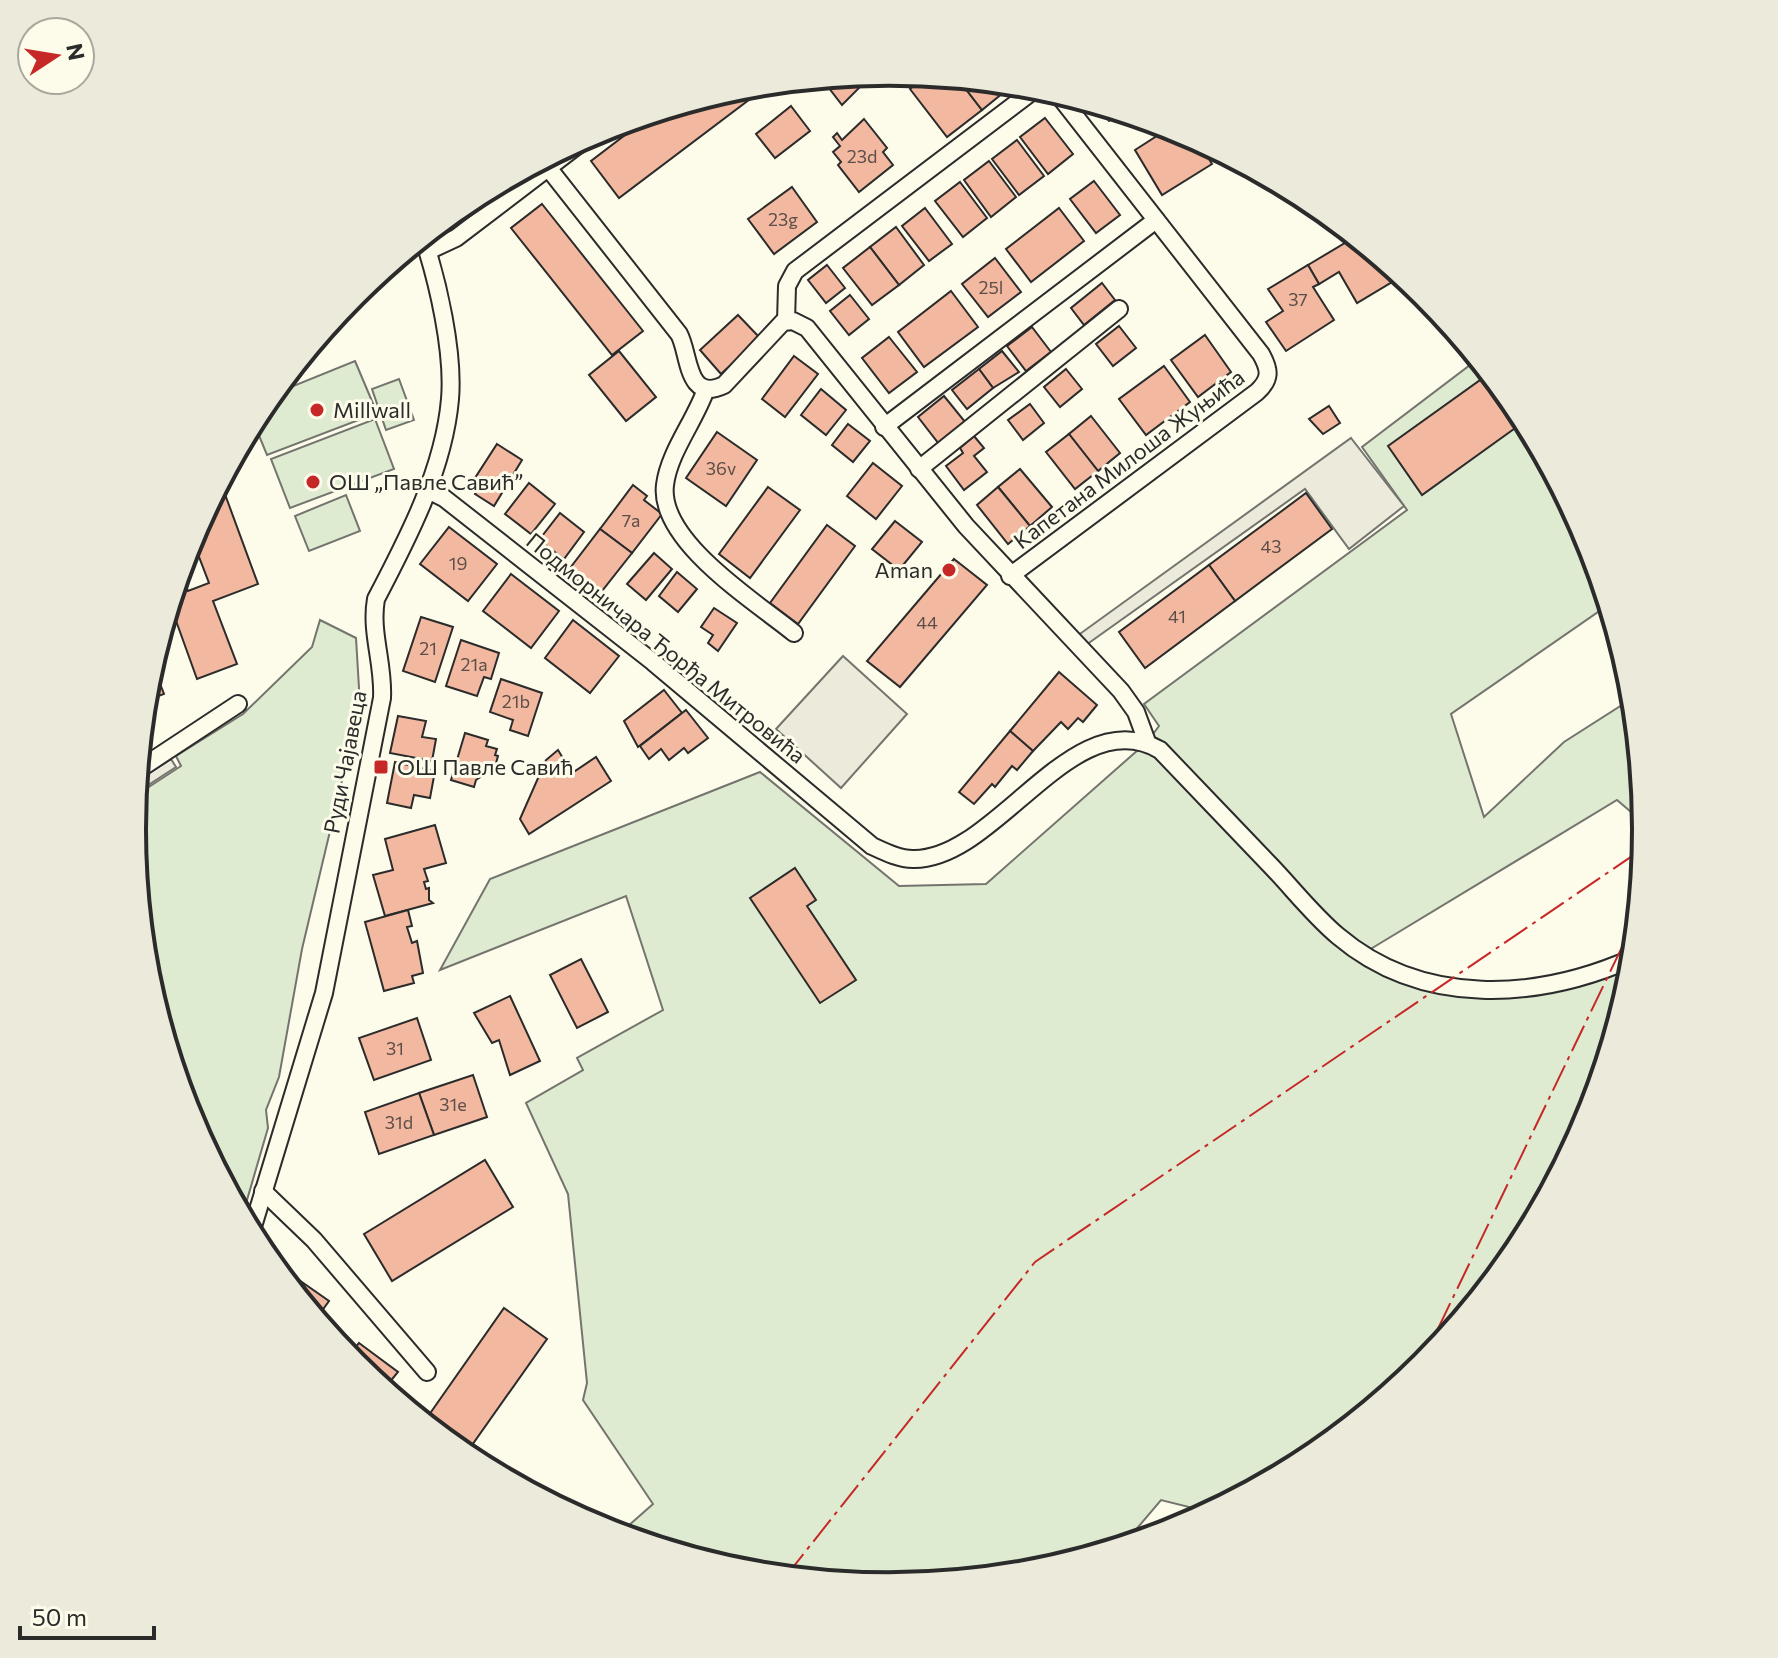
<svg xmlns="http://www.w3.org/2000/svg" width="1778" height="1658" viewBox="0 0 1778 1658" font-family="Commissioner,sans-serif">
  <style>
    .green { fill: #deebd1; stroke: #74746e; stroke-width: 2 }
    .parking { fill: #eceadb; stroke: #74746e; stroke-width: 2 }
    .building { fill: #f2b8a0; stroke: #2b2b2b; stroke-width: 2 }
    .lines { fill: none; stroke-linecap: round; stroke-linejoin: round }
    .street-casing { stroke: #2b2b2b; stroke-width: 20 }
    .street { stroke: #fdfbea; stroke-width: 16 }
    .power { stroke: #c62828; stroke-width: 2; stroke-dasharray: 28 6 4 6; stroke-linecap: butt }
    .poi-dot { fill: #c62828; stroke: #fdfbea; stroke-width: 3 }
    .labels { text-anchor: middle; stroke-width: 6; stroke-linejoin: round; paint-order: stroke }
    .number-label { font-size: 18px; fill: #5d4e48 }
    .poi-label { font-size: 22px; fill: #2b2b2b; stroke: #fdfbea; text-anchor: start }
    .street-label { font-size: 22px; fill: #2b2b2b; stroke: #fdfbea }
    .rim { fill: none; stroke: #2b2b2b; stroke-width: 4 }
  </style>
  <rect width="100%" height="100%" fill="#fdfbea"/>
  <g class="green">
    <path d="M1478,359L1519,409L1589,540L1608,605L1451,714L1484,817L1564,742L1633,698L1645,824L1617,800L1364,953L1442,987L1495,991L1633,958L1631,977L1588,1119L1518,1250L1424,1365L1309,1459L1209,1512L1161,1500L1128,1539L1130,1543L1036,1572L889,1586L741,1571L619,1534L653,1504L583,1400L587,1383L568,1194L526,1103L583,1070L577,1058L663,1010L626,896L440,970L490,879L760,772L899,886L986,884L1147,742L1159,726L1144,704L1407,510L1362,447Z"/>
    <path d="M355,361L377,413L267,455L253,421L271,395Z"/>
    <path d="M399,379L414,420L386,430L372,389Z"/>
    <path d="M375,419L394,469L290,508L271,459Z"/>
    <path d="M346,495L360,531L309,551L295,516Z"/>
    <path d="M320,620L356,638L360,705L302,949L279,1077L266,1110L268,1128L242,1217L189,1118L146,976L132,829L135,796L181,766L176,756L243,714L312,647Z"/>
  </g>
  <g class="parking">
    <path d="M1351,438L1404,506L1349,549L1305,489L1086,645L1077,636Z"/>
    <path d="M843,656L907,714L841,788L776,729Z"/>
    <path d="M171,759L176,767L136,793L137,781Z"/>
  </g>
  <g class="building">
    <path d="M885,72L862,85L855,75Z"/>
    <path d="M855,75L862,85L842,105L822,79Z"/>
    <path d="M926,76L958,79L982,110L947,137L910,89Z"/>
    <path d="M958,79L1014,84L982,110Z"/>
    <path d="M770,84L619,198L591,161L654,113L742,86Z"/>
    <path d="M1099,105L1122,113L1109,121Z"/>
    <path d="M791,106L810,131L775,158L756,134Z"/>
    <path d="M1045,118L1073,154L1048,174L1020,137Z"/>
    <path d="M864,119L887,148L883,152L893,165L859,192L838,165L841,162L833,152L840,146L833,137L837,133L842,140Z"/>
    <path d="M1171,127L1197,139L1212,164L1162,195L1135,150Z"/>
    <path d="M1017,140L1044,176L1019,195L992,159Z"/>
    <path d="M989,161L1016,197L991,217L964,180Z"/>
    <path d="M1094,181L1120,215L1096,233L1070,199Z"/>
    <path d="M960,182L987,218L963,237L935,201Z"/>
    <path d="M792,187L817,222L774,254L748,219Z"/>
    <path d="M542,204L643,331L612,355L511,228Z"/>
    <path d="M925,208L952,244L929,261L902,226Z"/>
    <path d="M1059,208L1084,241L1031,282L1006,249Z"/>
    <path d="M896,227L924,265L899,285L870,247Z"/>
    <path d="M1355,237L1402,276L1357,303L1339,272L1319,284L1308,265Z"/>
    <path d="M870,247L899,285L872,305L843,268Z"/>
    <path d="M995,258L1021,292L988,317L962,284Z"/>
    <path d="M827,265L845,288L826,303L808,280Z"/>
    <path d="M1308,265L1319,284L1313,287L1334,320L1286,351L1266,322L1283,311L1268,289Z"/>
    <path d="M1102,283L1115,300L1084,325L1071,308Z"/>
    <path d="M951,291L978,327L924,367L898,332Z"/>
    <path d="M850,295L869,319L849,335L830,311Z"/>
    <path d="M738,315L760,338L721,374L700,350Z"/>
    <path d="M1119,326L1136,348L1113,366L1096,344Z"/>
    <path d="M1032,327L1051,352L1026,371L1007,346Z"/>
    <path d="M1205,335L1231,372L1198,397L1171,360Z"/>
    <path d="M889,337L917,372L889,393L862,358Z"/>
    <path d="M619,351L656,397L626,421L589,375Z"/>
    <path d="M1002,351L1019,372L993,388L979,369Z"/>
    <path d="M794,356L818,374L785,417L762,399Z"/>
    <path d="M1164,366L1190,402L1146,435L1119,399Z"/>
    <path d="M979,369L993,388L967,409L952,390Z"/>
    <path d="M1066,369L1082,389L1060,407L1044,387Z"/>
    <path d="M1490,373L1525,421L1422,495L1388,446Z"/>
    <path d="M821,389L846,410L826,435L801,415Z"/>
    <path d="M944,396L966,423L939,444L918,417Z"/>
    <path d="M1030,404L1044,423L1023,440L1008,420Z"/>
    <path d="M1329,406L1340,423L1323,434L1309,419Z"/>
    <path d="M1091,416L1120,453L1098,471L1069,434Z"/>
    <path d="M848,424L870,441L853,462L832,445Z"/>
    <path d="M717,432L757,460L726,506L686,478Z"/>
    <path d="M1069,434L1098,471L1075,489L1046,452Z"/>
    <path d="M974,436L984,448L974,456L987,472L964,490L946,466L963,453L960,448Z"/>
    <path d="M497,444L522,460L494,506L475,494L482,482L475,478Z"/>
    <path d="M873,463L902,486L876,519L847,496Z"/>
    <path d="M1020,469L1052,507L1030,526L998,487Z"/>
    <path d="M529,483L555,504L531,534L505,514Z"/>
    <path d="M633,485L647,496L644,500L662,514L632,553L600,529Z"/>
    <path d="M768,487L800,510L750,578L719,554Z"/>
    <path d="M998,487L1030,526L1008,544L977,505Z"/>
    <path d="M1306,493L1332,529L1235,601L1209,565Z"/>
    <path d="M226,497L258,584L213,601L237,664L197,679L175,618L165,622L180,572L188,591L209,583L191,536L209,504Z"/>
    <path d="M560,513L584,532L564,559L539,540Z"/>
    <path d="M895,521L922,542L899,570L872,549Z"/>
    <path d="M827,525L855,546L798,624L770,603Z"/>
    <path d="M449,527L497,564L468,601L420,564Z"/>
    <path d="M600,529L632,553L598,596L567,572Z"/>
    <path d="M654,553L672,569L646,600L627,584Z"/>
    <path d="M954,559L987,585L900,687L867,661Z"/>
    <path d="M1209,565L1235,601L1145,668L1119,632Z"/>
    <path d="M677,572L697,589L678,612L659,596Z"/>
    <path d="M511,574L559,611L531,648L483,611Z"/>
    <path d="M714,608L737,623L718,651L708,643L713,635L701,627Z"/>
    <path d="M421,617L453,627L435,682L403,671Z"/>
    <path d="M573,620L619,656L590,693L545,658Z"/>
    <path d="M461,640L499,653L491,679L484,677L477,696L446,686Z"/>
    <path d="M152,663L164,694L145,701L147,681Z"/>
    <path d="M1059,672L1097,705L1083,722L1078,718L1068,729L1061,722L1033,751L1010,731Z"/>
    <path d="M501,679L542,693L528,736L510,730L513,720L490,712Z"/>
    <path d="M664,690L682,713L638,747L624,721Z"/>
    <path d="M686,710L708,738L688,753L684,748L669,760L661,749L649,759L640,746Z"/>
    <path d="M398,716L426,721L422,737L436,739L432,761L390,753Z"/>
    <path d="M1010,731L1033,751L1017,770L1012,766L995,787L992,784L974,804L959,792Z"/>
    <path d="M465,733L488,740L486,746L497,749L495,755L498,756L495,767L476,780L474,787L451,780Z"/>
    <path d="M558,750L572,773L596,757L611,781L529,834L520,819L546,760Z"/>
    <path d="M395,762L435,771L430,798L414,795L411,808L387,803Z"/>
    <path d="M435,825L446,863L424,869L428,881L424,882L426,889L429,888V900L433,903L385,916L373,875L393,870L385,839Z"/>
    <path d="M795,868L816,900L807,906L856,980L820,1003L750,898Z"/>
    <path d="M408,910L412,926L407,927L412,943L417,941L423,973L412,976L414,983L384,991L365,922Z"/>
    <path d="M581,959L608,1012L577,1028L550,975Z"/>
    <path d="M510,996L540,1061L510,1075L499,1040L492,1043L474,1013Z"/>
    <path d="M417,1018L431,1060L374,1080L359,1038Z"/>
    <path d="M473,1075L487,1117L434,1135L419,1093Z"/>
    <path d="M419,1093L434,1135L379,1154L365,1112Z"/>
    <path d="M485,1160L513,1207L392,1281L364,1234Z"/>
    <path d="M289,1273L329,1301L316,1319L284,1280Z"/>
    <path d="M504,1308L547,1339L465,1455L424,1422Z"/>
    <path d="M359,1343L398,1372L384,1389L348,1357Z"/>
  </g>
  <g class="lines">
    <g class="street-casing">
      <g id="street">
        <path d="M542,160L679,334C690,354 686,403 724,385L783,322L793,321L807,328L966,526L1121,691L1136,712L1147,742"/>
        <path d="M428,251L456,238L595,132"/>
        <path d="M786,321L787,286L795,271L1038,87"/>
        <path d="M706,389C695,421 669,452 665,485C658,541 756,602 794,633"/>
        <path d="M884,427L1156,220"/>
        <path d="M919,469L1119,309"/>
        <path d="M428,490L444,498L653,662L872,846C885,852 899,859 913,859C996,861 1073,699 1160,750C1197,789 1234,827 1271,866C1293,889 1314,916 1338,936C1423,1008 1538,1000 1633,958"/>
        <path d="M1010,576L1257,392C1271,379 1270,370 1261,354L1057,93"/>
        <path d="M138,770L238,704"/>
        <path d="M263,1191L314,1240L427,1372"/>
        <path d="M251,1233L324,993L382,698C384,664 370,632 376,599C408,538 444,469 450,399C454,352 438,282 423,237"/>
      </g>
    </g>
    <use href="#street" class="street"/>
    <g class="power">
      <path d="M1419,1368L1637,916"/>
      <path d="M786,1576L1035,1262L1644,848"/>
    </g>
  </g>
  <g class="poi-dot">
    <circle cx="317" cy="410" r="8"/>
    <circle cx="313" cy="482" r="8"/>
    <circle cx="949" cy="570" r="8"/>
    <rect x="373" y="759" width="16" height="16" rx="4"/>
  </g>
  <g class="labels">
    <g class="number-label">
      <text x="862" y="163">23d</text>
      <text x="783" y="226">23g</text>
      <text x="991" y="294">25l</text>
      <text x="1298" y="306">37</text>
      <text x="721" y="475">36v</text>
      <text x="631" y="527">7a</text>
      <text x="1271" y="553">43</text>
      <text x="458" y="570">19</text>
      <text x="1177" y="623">41</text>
      <text x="927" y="629">44</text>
      <text x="428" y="655">21</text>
      <text x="474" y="671">21a</text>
      <text x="516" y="708">21b</text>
      <text x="395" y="1055">31</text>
      <text x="453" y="1111">31e</text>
      <text x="399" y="1129">31d</text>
    </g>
    <g class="poi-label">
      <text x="333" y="418">Millwall</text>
      <text x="329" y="490">ОШ „Павле Савић”</text>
      <text x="933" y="578" text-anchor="end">Aman</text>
      <text x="397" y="775">ОШ Павле Савић</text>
    </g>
    <g class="street-label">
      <text transform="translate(1129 459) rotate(-37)" y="8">Капетана Милоша Жуњића</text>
      <text transform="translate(666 648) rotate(39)" y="8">Подморничара Ђорђа Митровића</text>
      <text transform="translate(345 762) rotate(-79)" y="8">Руди Чајавеца</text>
    </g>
  </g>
  <path d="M0 0H1778V1658H0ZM146 829a743 743 0 1 1 1486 0a743 743 0 1 1-1486 0Z" fill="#eceadb" fill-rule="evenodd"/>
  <path class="rim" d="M146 829a743 743 0 1 1 1486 0a743 743 0 1 1-1486 0Z"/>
  <g transform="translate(56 56) rotate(78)"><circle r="38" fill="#fdfbea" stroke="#a9a89e" stroke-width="2"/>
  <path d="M0-6L14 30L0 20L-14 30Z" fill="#c62828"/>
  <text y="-12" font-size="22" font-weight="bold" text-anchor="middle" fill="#2b2b2b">N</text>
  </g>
  <path d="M20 1626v12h134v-12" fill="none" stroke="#2b2b2b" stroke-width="4"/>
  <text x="32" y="1626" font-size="24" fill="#2b2b2b" stroke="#fdfbea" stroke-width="6" paint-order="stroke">50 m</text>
</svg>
